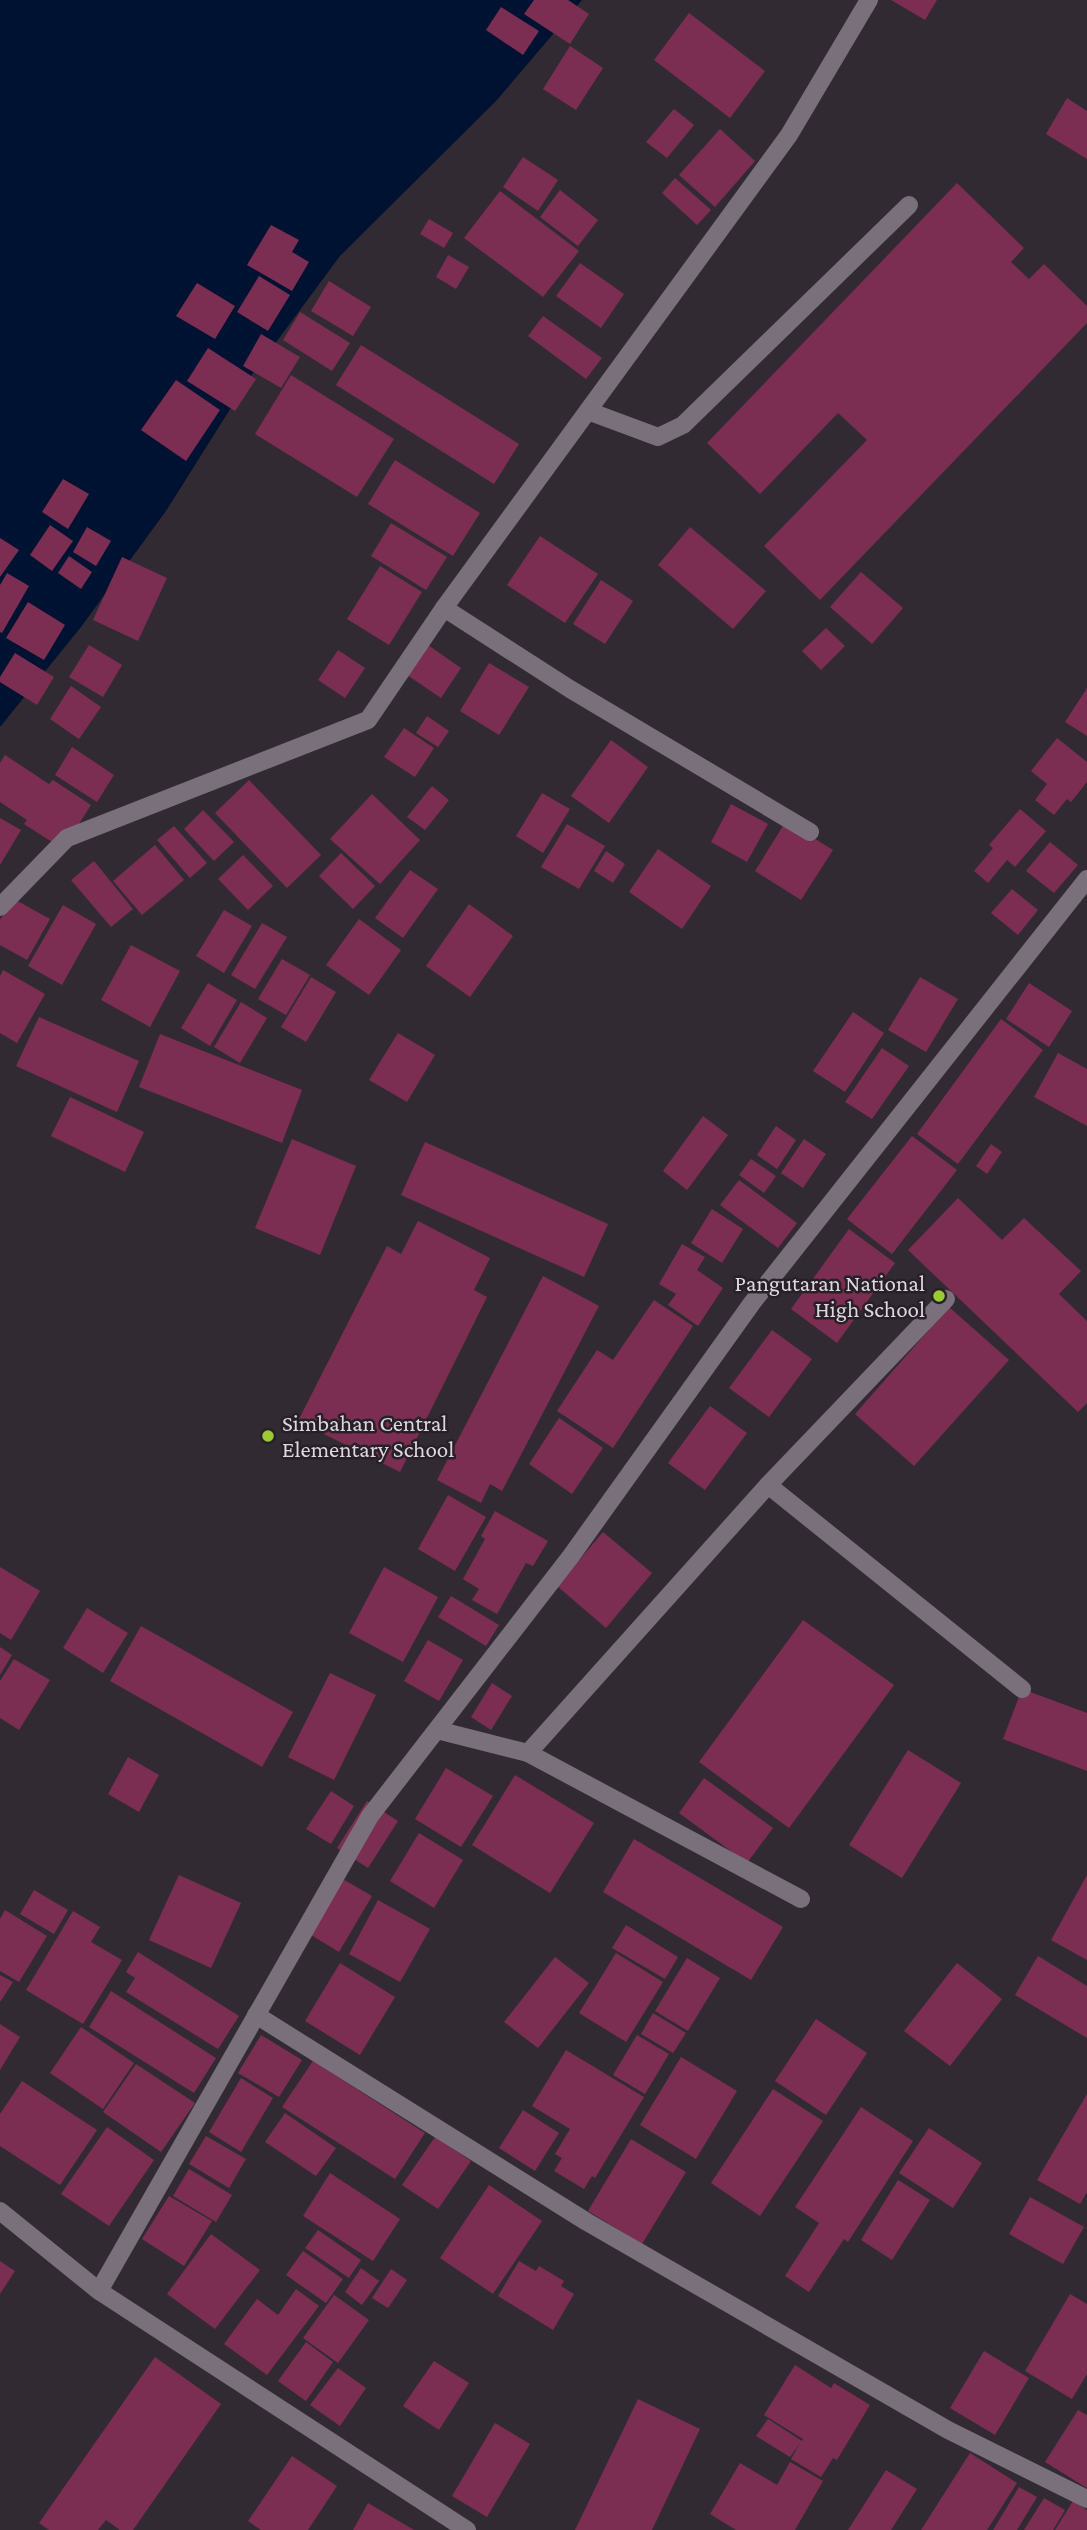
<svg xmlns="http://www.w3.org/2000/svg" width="1087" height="2530" viewBox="0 0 1087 2530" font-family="'Crimson Pro',serif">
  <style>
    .water { fill: #001231 }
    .building { fill: #7b2e51 }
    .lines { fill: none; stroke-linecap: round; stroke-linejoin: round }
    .service { stroke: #7a707c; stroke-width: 18 }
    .minor { stroke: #7a707c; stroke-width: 18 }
    .poi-dot { fill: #9cca31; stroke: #282029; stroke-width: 2.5 }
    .labels { text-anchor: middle; stroke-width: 5; stroke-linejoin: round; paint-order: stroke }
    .poi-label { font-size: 23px; fill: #ddd7de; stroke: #282029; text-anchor: end }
  </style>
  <rect width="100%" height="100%" fill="#322a33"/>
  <path class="water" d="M0,0H582L497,100L340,256L251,376L166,511L81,627L0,727Z"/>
  <g class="building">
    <path d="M534,0H568L589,14L570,44L524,14Z"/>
    <path d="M891,0H937L925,20Z"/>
    <path d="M501,7L539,31L523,55L486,30Z"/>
    <path d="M689,13L765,71L730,118L654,60Z"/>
    <path d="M570,46L603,68L576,110L543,89Z"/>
    <path d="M1067,98L1087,111V159L1046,134Z"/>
    <path d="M674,109L694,125L667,158L646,142Z"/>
    <path d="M720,129L755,161L715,207L679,175Z"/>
    <path d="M523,157L558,180L538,211L503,187Z"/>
    <path d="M675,178L711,210L697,225L662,193Z"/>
    <path d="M957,183L1024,248L1011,262L1029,279L1044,264L1087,306V323L820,600L764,546L867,440L838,413L760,494L707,443Z"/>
    <path d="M560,190L598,220L578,246L540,217Z"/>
    <path d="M500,191L579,251L543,297L464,238Z"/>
    <path d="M429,219L453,233L444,248L420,234Z"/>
    <path d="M271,225L299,240L292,252L309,262L292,291L247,265Z"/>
    <path d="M448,255L469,267L456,289L436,277Z"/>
    <path d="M580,263L624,294L601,328L556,296Z"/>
    <path d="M259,276L290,295L268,331L237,312Z"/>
    <path d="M329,281L371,307L353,336L311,311Z"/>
    <path d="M197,283L235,306L215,339L176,316Z"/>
    <path d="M300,312L350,343L332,371L283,340Z"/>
    <path d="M543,316L602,358L586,379L528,336Z"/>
    <path d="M261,334L300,357L281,388L243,366Z"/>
    <path d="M361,345L519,444L494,484L336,385Z"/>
    <path d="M208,348L256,379L235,411L187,381Z"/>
    <path d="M291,375L394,439L357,497L255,434Z"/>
    <path d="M176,380L220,410L186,461L141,430Z"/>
    <path d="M395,460L480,513L453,556L368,504Z"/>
    <path d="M63,479L89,494L68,529L42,512Z"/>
    <path d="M391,523L447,557L426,590L371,556Z"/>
    <path d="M50,525L73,541L52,571L30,555Z"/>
    <path d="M87,527L111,541L96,566L73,552Z"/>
    <path d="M690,527L766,591L733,629L658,565Z"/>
    <path d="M540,536L598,574L565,623L507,585Z"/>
    <path d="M0,538L19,550L0,577Z"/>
    <path d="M69,556L92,572L81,589L58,573Z"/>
    <path d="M122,557L167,578L138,641L93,620Z"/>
    <path d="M380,566L422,592L389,645L347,619Z"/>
    <path d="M861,572L903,608L872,644L830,607Z"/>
    <path d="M7,573L29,586L2,633L0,632V585Z"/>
    <path d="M601,580L633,601L605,644L573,624Z"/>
    <path d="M28,602L65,625L44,660L6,638Z"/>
    <path d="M826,628L845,646L821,670L802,651Z"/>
    <path d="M89,645L122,665L103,697L69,677Z"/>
    <path d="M428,645L461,668L441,698L407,675Z"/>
    <path d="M338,650L365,668L345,698L318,680Z"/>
    <path d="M15,653L54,677L37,705L0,682V677Z"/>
    <path d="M489,663L529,687L499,735L460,711Z"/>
    <path d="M71,686L101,707L79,739L50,719Z"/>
    <path d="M1087,688V736L1065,722Z"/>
    <path d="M427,716L449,731L438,747L416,733Z"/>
    <path d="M404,728L434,748L415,777L384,757Z"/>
    <path d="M1057,738L1087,762V782L1071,802L1067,799L1054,815L1035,800L1047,784L1031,771Z"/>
    <path d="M611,740L648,767L609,823L571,796Z"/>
    <path d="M72,747L114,775L97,802L55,775Z"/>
    <path d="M5,755L49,784L53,780L91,805L63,849L24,824L27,820L0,802V763Z"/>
    <path d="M249,780L321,855L287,888L215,813Z"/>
    <path d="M432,786L449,800L425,830L407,817Z"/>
    <path d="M542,793L570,809L543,853L516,836Z"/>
    <path d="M372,794L420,840L380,884L330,839Z"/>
    <path d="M731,804L768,824L747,862L711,842Z"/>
    <path d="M1020,809L1046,831L1015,867L1007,860L988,883L974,871L993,848L989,845Z"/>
    <path d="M203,810L234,842L214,861L184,829Z"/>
    <path d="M0,818L21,830L0,865Z"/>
    <path d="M786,821L833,850L801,900L755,871Z"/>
    <path d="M567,824L605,846L579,889L541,867Z"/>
    <path d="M174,826L207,863L190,878L157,840Z"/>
    <path d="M1050,842L1078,865L1054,893L1026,871Z"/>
    <path d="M155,845L184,880L142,915L113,881Z"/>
    <path d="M658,849L711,886L682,929L629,892Z"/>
    <path d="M606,851L625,864L613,883L594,871Z"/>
    <path d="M341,853L375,886L353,909L319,876Z"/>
    <path d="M243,855L273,886L248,910L218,879Z"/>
    <path d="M94,861L133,909L111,927L71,880Z"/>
    <path d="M410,870L438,889L403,938L375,918Z"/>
    <path d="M1012,889L1038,910L1018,935L991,913Z"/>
    <path d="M12,898L50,919L27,960L0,945V920Z"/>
    <path d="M469,904L513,936L470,997L426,966Z"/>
    <path d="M63,905L96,924L62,985L28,966Z"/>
    <path d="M224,910L252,926L224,973L196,956Z"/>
    <path d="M359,919L401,950L369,995L326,965Z"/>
    <path d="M262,923L287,937L255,989L231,975Z"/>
    <path d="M131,945L180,971L150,1027L101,1000Z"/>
    <path d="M282,959L310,975L286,1015L258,999Z"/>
    <path d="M3,970L45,994L17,1043L0,1033V976Z"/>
    <path d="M311,977L336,992L306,1042L281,1027Z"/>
    <path d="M920,977L958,999L926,1052L888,1030Z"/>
    <path d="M208,983L237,1000L210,1046L181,1028Z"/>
    <path d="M1029,983L1072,1011L1049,1047L1006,1019Z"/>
    <path d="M241,1002L267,1018L240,1063L214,1047Z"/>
    <path d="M853,1012L884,1033L845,1092L813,1071Z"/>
    <path d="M39,1017L139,1061L117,1112L16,1066Z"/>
    <path d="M1001,1019L1043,1050L958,1164L917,1134Z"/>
    <path d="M398,1033L435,1055L407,1102L369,1080Z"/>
    <path d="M160,1034L302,1090L282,1143L139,1087Z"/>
    <path d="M882,1048L909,1066L872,1119L845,1102Z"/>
    <path d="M1058,1053L1087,1069V1126L1034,1097Z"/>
    <path d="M70,1097L144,1132L125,1172L51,1136Z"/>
    <path d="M703,1116L728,1135L687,1190L663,1171Z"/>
    <path d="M776,1126L796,1140L777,1169L757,1155Z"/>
    <path d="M912,1136L957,1170L892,1254L847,1219Z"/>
    <path d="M292,1139L356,1166L320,1255L255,1228Z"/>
    <path d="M804,1139L826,1154L803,1188L781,1173Z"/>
    <path d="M425,1142L608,1224L584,1277L401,1195Z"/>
    <path d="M991,1144L1002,1152L987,1174L976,1166Z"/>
    <path d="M751,1159L776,1176L764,1193L739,1175Z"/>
    <path d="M739,1180L797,1223L778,1248L720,1205Z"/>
    <path d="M958,1198L1002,1240L1024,1218L1081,1271L1059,1294L1087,1321V1403L1078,1412L908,1250Z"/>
    <path d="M712,1209L743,1229L722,1263L691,1243Z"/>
    <path d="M418,1221L490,1258L474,1290L487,1297L400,1472L298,1421L387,1246L401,1254Z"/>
    <path d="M849,1229L895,1263L837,1343L791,1309Z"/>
    <path d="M682,1244L705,1257L697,1270L723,1288L698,1326L668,1305L676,1294L659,1284Z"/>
    <path d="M543,1276L599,1306L502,1491L490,1484L481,1503L437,1480Z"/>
    <path d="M654,1300L693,1326L613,1448L557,1411L597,1350L613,1360Z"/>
    <path d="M949,1307L1009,1360L914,1466L855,1414Z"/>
    <path d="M772,1330L812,1359L769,1417L729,1388Z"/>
    <path d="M710,1406L747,1433L705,1490L668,1463Z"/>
    <path d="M559,1418L603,1448L572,1494L529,1464Z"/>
    <path d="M448,1495L486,1517L455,1571L418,1549Z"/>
    <path d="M495,1511L548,1541L533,1566L526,1563L497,1614L472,1600L479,1589L463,1579L485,1539L481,1536Z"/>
    <path d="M603,1532L652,1573L606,1628L557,1586Z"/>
    <path d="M0,1567L40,1591L11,1640L0,1633Z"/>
    <path d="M384,1567L438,1597L403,1662L349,1633Z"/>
    <path d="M451,1596L499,1625L486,1646L438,1617Z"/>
    <path d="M87,1608L128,1633L103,1673L63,1648Z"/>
    <path d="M803,1620L894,1685L789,1828L699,1762Z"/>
    <path d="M141,1626L293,1712L262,1767L110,1681Z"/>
    <path d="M428,1640L463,1660L439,1701L404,1681Z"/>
    <path d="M0,1647L12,1655L0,1675Z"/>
    <path d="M14,1659L50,1680L19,1730L0,1718V1681Z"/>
    <path d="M330,1673L376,1695L334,1780L288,1757Z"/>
    <path d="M492,1683L512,1696L491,1730L471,1717Z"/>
    <path d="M1022,1689L1087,1713V1771L1003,1739Z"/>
    <path d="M908,1750L961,1783L902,1878L849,1845Z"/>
    <path d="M128,1757L159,1775L139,1812L108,1794Z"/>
    <path d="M446,1768L493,1796L461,1847L415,1819Z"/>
    <path d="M515,1775L594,1823L550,1893L472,1845Z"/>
    <path d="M704,1778L773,1828L747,1863L679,1813Z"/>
    <path d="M331,1791L354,1806L331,1844L306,1829Z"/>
    <path d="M367,1801L398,1821L368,1868L337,1848Z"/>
    <path d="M419,1833L463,1860L434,1908L390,1881Z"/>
    <path d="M634,1839L783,1927L751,1980L603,1892Z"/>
    <path d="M334,1874L372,1896L339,1952L301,1929Z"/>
    <path d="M179,1875L241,1903L211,1968L149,1940Z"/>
    <path d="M1087,1875V1960L1051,1940Z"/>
    <path d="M34,1890L68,1910L54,1934L20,1914Z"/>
    <path d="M378,1900L430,1929L400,1982L349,1954Z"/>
    <path d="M5,1910L47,1936L19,1982L0,1971V1919Z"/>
    <path d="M73,1911L100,1927L91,1942L122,1960L83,2024L26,1990Z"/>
    <path d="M626,1925L678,1957L665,1979L612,1948Z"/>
    <path d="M138,1952L239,2016L218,2049L126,1992L135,1978L126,1972Z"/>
    <path d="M616,1953L663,1982L626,2042L579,2013Z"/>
    <path d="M1038,1956L1087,1986V2038L1015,1995Z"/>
    <path d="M555,1957L589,1983L538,2048L504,2022Z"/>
    <path d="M687,1958L720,1978L688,2031L655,2011Z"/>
    <path d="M340,1963L395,1997L360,2055L305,2021Z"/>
    <path d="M957,1963L1002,1999L950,2066L904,2031Z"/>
    <path d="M0,1975L13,1982L0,2002Z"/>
    <path d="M111,1991L216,2058L194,2093L89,2027Z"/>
    <path d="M653,2013L686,2033L673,2053L641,2034Z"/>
    <path d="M816,2019L867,2053L826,2115L775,2081Z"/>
    <path d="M0,2024L20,2037L0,2070Z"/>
    <path d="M81,2027L134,2063L103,2109L50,2073Z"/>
    <path d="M261,2035L302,2060L279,2097L238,2073Z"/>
    <path d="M637,2035L669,2054L645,2094L613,2075Z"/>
    <path d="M566,2050L644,2097L595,2178L592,2176L584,2189L554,2171L562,2158L555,2154L570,2129L532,2106Z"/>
    <path d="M681,2057L737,2091L696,2159L640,2125Z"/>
    <path d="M313,2061L425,2133L395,2179L282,2107Z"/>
    <path d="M136,2064L195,2103L161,2152L103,2112Z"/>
    <path d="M241,2078L273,2098L241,2152L209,2132Z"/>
    <path d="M22,2081L97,2130L60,2185L0,2146V2114Z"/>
    <path d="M773,2089L823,2121L760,2216L711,2183Z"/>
    <path d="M1087,2094V2192L1080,2204L1037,2180Z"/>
    <path d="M861,2107L913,2141L848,2242L844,2239L809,2292L785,2276L819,2223L795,2207Z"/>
    <path d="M523,2110L559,2133L535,2171L499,2148Z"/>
    <path d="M285,2113L336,2148L316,2176L265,2142Z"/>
    <path d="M107,2127L154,2160L109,2226L61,2194Z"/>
    <path d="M929,2128L982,2163L953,2208L899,2173Z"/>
    <path d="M206,2136L246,2159L229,2188L189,2164Z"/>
    <path d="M435,2137L471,2161L438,2209L402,2185Z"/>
    <path d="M631,2139L686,2172L642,2244L588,2211Z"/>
    <path d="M189,2169L232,2195L216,2222L173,2196Z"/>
    <path d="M330,2173L400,2219L373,2261L303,2216Z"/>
    <path d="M898,2180L930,2200L892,2260L861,2240Z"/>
    <path d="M489,2185L542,2221L493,2294L440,2258Z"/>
    <path d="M169,2196L212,2221L184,2266L142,2239Z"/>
    <path d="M1030,2197L1084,2227L1063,2264L1009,2234Z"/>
    <path d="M318,2230L361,2260L349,2278L305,2248Z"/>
    <path d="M211,2234L260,2270L215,2329L167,2294Z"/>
    <path d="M303,2251L343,2279L326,2303L286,2275Z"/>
    <path d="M0,2261L15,2271L0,2294Z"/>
    <path d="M519,2261L536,2271L539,2266L564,2281L561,2286L574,2294L553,2330L498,2296Z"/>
    <path d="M361,2268L379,2281L362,2305L345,2292Z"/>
    <path d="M391,2269L407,2280L388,2308L372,2298Z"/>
    <path d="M296,2289L319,2306L267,2375L224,2344L257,2299L278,2315Z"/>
    <path d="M1070,2294L1087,2304V2374L1072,2399L1025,2371Z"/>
    <path d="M334,2295L369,2320L338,2363L303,2338Z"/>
    <path d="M306,2342L333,2362L306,2401L278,2381Z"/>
    <path d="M984,2351L1029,2378L995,2435L950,2408Z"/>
    <path d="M155,2357L221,2404L133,2530H120L106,2520L98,2530H49L39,2523Z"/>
    <path d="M434,2361L469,2383L439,2430L403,2406Z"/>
    <path d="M795,2365L831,2388L834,2383L870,2405L837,2460L833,2458L821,2477L791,2459L800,2443L790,2457L756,2436L768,2419L802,2441L803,2439L764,2415Z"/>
    <path d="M338,2368L366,2388L340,2426L310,2405Z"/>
    <path d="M638,2399L700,2429L652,2530H575Z"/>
    <path d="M1078,2410L1087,2415V2488L1045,2462Z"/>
    <path d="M495,2423L530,2444L487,2517L452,2496Z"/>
    <path d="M970,2453L1017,2483L987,2530H921Z"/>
    <path d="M292,2456L337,2486L308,2530H261L248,2521Z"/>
    <path d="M790,2462L823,2481L795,2530H736L710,2514L740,2463L777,2485Z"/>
    <path d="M886,2470L917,2489L891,2530H848Z"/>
    <path d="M1019,2487L1037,2497L1017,2530H993Z"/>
    <path d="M1044,2498L1065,2510L1053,2530H1024Z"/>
    <path d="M1073,2501L1087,2510V2530H1055Z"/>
    <path d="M368,2503L414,2530H353Z"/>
  </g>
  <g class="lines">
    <g class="service">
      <path d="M588,411L658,437L683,425L909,205"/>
      <path d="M768,1485L946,1299"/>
      <path d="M437,1730L528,1753L801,1899"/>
      <path d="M528,1753L768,1485L1022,1689"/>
    </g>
    <g class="minor">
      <path d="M444,608L570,689L810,832"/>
      <path d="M0,907L67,838L368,720L444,608L789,135L869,0"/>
      <path d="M256,2015L587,2222L948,2430L1087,2499"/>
      <path d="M0,2211L99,2291L467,2530"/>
      <path d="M99,2291L370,1816L571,1556L752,1303L1087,879"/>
    </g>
  </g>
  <g class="poi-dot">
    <circle cx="939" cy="1296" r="7"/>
    <circle cx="268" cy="1436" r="7"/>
  </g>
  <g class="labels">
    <g class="poi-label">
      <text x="925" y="1291">Pangutaran National<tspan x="925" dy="26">High School</tspan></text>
      <text x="282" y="1431" text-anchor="start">Simbahan Central<tspan x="282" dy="26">Elementary School</tspan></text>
    </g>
  </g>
</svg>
